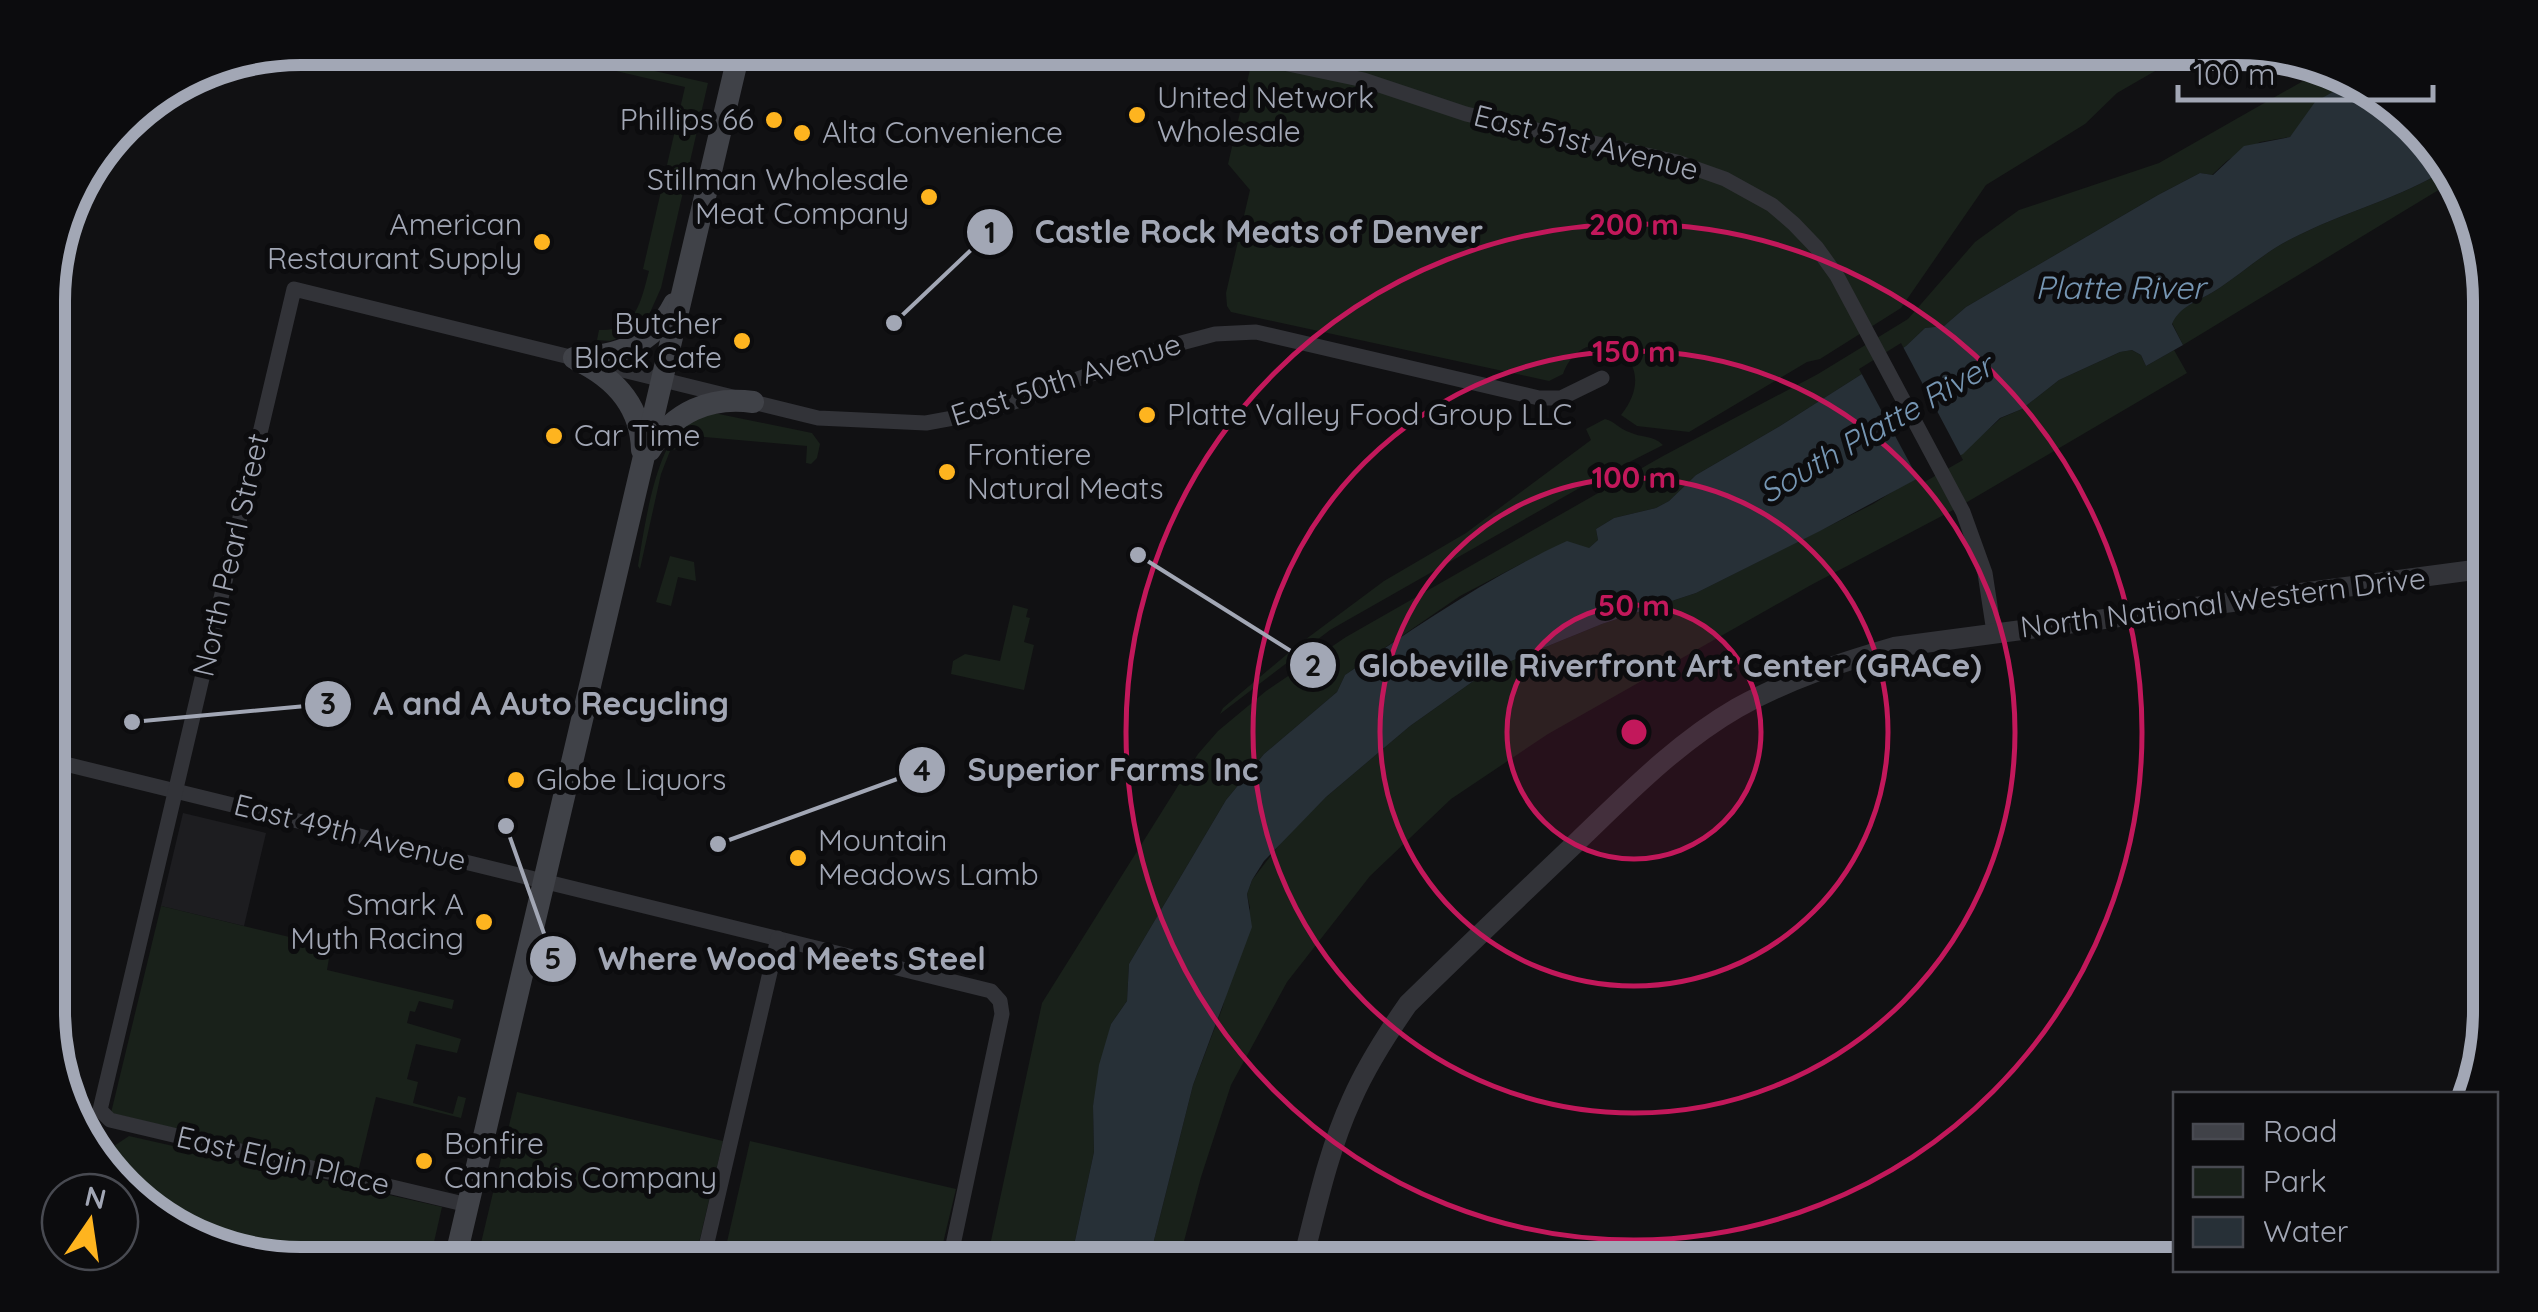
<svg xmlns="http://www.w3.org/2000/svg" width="2538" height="1312" viewBox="0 0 2538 1312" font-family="Quicksand,sans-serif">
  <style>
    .built { fill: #1d1d20 }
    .green { fill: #19211a }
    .water { fill: #273037 }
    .pier { fill: #111113 }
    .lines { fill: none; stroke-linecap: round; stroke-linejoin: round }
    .minor { stroke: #323338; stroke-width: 15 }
    .tertiary { stroke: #323338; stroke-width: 20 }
    .secondary { stroke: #404248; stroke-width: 22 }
    .ring { fill: none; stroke: #c2185b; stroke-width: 5 }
    .poi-dot { fill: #feb41f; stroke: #0c0c0e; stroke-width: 4 }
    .labels { text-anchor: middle; stroke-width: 10; stroke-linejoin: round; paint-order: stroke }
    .poi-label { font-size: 30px; fill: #a2a7b5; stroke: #0c0c0e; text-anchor: start }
    .street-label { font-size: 30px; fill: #a2a7b5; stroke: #0c0c0e }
    .water-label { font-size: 32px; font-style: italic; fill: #7696b3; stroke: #0c0c0e }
    .rim { fill: none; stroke: #a2a7b5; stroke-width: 12 }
    .centre { fill: #c2185b; stroke: #0c0c0e; stroke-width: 5 }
    .ring-label { font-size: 30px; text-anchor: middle; font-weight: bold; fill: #c2185b; stroke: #0c0c0e; stroke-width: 10; stroke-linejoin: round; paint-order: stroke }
    .leader { fill: none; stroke: #a2a7b5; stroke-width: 4 }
    .callout-dot { fill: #a2a7b5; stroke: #0c0c0e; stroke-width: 4 }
    .mark-label { font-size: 30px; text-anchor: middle; font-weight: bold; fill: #111 }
    .callout-label { font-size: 32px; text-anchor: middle; font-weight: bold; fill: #a2a7b5; stroke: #0c0c0e; stroke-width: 10; stroke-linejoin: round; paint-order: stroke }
  </style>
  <rect width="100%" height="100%" fill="#111113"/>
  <path class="built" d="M183,813L266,833L244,926L161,906Z"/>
  <g class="green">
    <path d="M1255,48H2195L2117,93L2085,124L1986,185L1901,308L1820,359L1807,362L1689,432L1637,426L1621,415C1668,356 1585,314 1563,374L1549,381L1231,312L1227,306L1226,293L1250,190L1228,164Z"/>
    <path d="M579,54L708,83L661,288L648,317L633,333L610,341L597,340L599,330C636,332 641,301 649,271L643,269L685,87L577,62Z"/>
    <path d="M2326,68L2349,74L2356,79L2339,87L2290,137L2260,142L2228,160L2212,175L2200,173L2158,195L1966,307L1944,326L1925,328L1906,346L1780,426L1696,475L1669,501L1656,508L1614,518L1596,529L1598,540L1589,548L1540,554L1460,596L1345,675L1337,692L1264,754L1226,800L1129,964L1127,1001L1111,1024L1093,1106L1094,1152L1070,1264H986L1042,1003L1198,754L1218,731L1266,691L1346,637L1663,456L1818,374L1908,319L1975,242L2019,210L2159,163Z"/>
    <path d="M2450,167L2455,180L2183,345L2172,323C2180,306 2197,302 2213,292C2239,276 2262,254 2289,240C2342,212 2400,199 2450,167Z"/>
    <path d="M2132,350L2141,355L2146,366L2174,350L2187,373L1957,508L1811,585L1548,734L1451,799L1370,876L1287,982L1231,1085L1201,1177L1178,1264H1148L1193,1085L1222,1009L1250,908L1247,894L1252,880L1287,835L1326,797L1410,726L1489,670L1602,624L1696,593L1873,504L1982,435L2001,418L2022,409L2059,380L2120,352Z"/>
    <path d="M714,413L812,433L820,444L817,458L811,464L806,463L807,446L682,435L679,448L670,451L661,474L640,569L638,566C644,530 655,447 685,425C693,419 705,416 714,413Z"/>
    <path d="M1605,419C1616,422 1618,428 1629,432C1641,438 1653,435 1663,445L1590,482L1330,630L1220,714L1223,708L1298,645L1384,581L1466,533L1591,440L1586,429Z"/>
    <path d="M670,556L694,562L696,581L678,577L671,606L656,602Z"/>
    <path d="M1013,605L1028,609L1026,617L1030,618L1024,642L1034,645L1024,690L951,674L953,661L965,654L1000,661Z"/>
    <path d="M161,906L331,947L327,970L454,1000L452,1009L419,1001L415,1012L410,1011L407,1023L461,1039L457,1053L416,1044L407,1079L418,1082L413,1103L453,1114L458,1096L466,1098L461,1118L376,1097L358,1172L111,1113Z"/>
    <path d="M517,1092L723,1141L694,1264H476Z"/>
    <path d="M129,1136L442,1207L429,1264H301L195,1239L111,1148Z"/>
    <path d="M750,1141L956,1189L938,1264H722Z"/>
  </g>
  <path class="water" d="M2356,79L2447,160L2450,167C2400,199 2342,212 2289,240C2262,254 2239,276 2213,292C2197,302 2180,306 2172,324L2183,345L2146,366L2141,355L2132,350L2120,352L2059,380L2022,409L2000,418L1963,454L1820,531L1696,593L1602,624L1489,670L1410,726L1326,797L1264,861L1252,880L1247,894L1252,927L1193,1085L1148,1264H1070L1094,1152L1093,1106L1099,1065L1111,1024L1127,1001L1129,964L1226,800L1264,754L1337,692L1345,675C1417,626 1488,577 1567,541L1589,548L1598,540L1596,529L1614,518L1656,508L1669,501L1696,475L1780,426L1906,346L1925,328L1944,326L1966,307L2158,195L2200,173L2213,175L2244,146L2290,137L2315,102Z"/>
  <path class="pier" d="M1901,343L1963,460L1921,484L1859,369Z"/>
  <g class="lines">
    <g class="minor">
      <path d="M1213,48L1364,80L1466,114L1677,162L1725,179L1772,205L1794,224L1817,248L1837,276L1963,512L1985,573L1994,632"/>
      <path d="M49,760L991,991L1000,1001L1002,1014L949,1264"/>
      <path d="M468,1205L110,1120L100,1110L294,289L818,418L840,419L926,423L986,412L1166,347L1215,334L1256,332L1539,398H1561L1602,378"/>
      <path d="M702,1264L778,938"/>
    </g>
    <path class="tertiary" d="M1302,1264C1316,1209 1328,1151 1352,1099C1367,1065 1387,1034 1408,1004C1464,949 1522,894 1579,840C1628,793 1678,742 1737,708C1787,680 1839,663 1894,647L2489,568"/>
    <g class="secondary">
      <path d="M574,358C617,356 653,345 674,304"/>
      <path d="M577,360C615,378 641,406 642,450"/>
      <path d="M650,450C673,412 710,396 753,402"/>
      <path d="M454,1264L740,48"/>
    </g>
  </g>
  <circle cx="1634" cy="732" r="127" fill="#c2185b" fill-opacity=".12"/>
  <g class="ring">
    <circle cx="1634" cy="732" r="127"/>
    <circle cx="1634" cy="732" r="254"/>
    <circle cx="1634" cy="732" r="381"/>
    <circle cx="1634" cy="732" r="508"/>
  </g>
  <g class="poi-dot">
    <circle cx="1137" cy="115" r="10"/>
    <circle cx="774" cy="120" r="10"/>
    <circle cx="802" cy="133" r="10"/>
    <circle cx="929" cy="197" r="10"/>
    <circle cx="542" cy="242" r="10"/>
    <circle cx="742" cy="341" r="10"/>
    <circle cx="1147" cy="415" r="10"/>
    <circle cx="554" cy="436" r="10"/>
    <circle cx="947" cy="472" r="10"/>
    <circle cx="516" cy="780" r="10"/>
    <circle cx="798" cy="858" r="10"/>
    <circle cx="484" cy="922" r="10"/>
    <circle cx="424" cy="1161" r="10"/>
  </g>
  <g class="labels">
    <g class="poi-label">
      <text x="1157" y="108">United Network<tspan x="1157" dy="34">Wholesale</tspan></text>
      <text x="754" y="130" text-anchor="end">Phillips 66</text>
      <text x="822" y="143">Alta Convenience</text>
      <text x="909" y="190" text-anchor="end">Stillman Wholesale<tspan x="909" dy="34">Meat Company</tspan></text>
      <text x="522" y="235" text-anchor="end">American<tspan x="522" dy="34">Restaurant Supply</tspan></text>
      <text x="722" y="334" text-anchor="end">Butcher<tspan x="722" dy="34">Block Cafe</tspan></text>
      <text x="1167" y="425">Platte Valley Food Group LLC</text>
      <text x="574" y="446">Car Time</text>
      <text x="967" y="465">Frontiere<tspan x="967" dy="34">Natural Meats</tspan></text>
      <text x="536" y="790">Globe Liquors</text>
      <text x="818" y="851">Mountain<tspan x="818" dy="34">Meadows Lamb</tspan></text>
      <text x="464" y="915" text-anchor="end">Smark A<tspan x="464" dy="34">Myth Racing</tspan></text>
      <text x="444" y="1154">Bonfire<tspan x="444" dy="34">Cannabis Company</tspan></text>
    </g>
    <g class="street-label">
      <text transform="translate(1586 143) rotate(14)" y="10">East 51st Avenue</text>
      <text transform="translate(1066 380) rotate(-18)" y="10">East 50th Avenue</text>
      <text transform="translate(231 555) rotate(-77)" y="10">North Pearl Street</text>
      <text transform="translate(2223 603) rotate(-7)" y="10">North National Western Drive</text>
      <text transform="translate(350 833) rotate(14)" y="10">East 49th Avenue</text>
      <text transform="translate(283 1161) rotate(13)" y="10">East Elgin Place</text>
    </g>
    <g class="water-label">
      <text x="2120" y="299">Platte River</text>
      <text transform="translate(1876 429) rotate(-30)" y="11">South Platte River</text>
    </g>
  </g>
  <path d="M0 0H2538V1312H0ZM301 65H2237A236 236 0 0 1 2473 301V1011A236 236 0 0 1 2237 1247H301A236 236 0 0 1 65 1011V301A236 236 0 0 1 301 65Z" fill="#0c0c0e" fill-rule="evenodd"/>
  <path class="rim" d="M301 65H2237A236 236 0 0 1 2473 301V1011A236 236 0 0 1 2237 1247H301A236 236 0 0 1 65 1011V301A236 236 0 0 1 301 65Z"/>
  <circle cx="1634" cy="732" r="15" class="centre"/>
  <g class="ring-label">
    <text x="1634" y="235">200 m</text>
    <text x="1634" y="362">150 m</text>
    <text x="1634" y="488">100 m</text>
    <text x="1634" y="616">50 m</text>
  </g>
  <path class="leader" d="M894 323L990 232M1138 555L1313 665M132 722L328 704M718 844L922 770M506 826L553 959"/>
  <g class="callout-dot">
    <circle cx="894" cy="323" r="10"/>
    <circle cx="1138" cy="555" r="10"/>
    <circle cx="132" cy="722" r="10"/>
    <circle cx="718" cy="844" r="10"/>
    <circle cx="506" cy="826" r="10"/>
    <circle cx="990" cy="232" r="25"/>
    <circle cx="1313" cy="665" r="25"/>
    <circle cx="328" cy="704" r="25"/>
    <circle cx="922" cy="770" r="25"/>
    <circle cx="553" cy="959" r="25"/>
  </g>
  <g class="mark-label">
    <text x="990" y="243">1</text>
    <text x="1313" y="676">2</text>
    <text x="328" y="714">3</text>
    <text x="922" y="781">4</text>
    <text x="553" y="969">5</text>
  </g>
  <g class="callout-label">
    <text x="1259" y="243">Castle Rock Meats of Denver</text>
    <text x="1670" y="677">Globeville Riverfront Art Center (GRACe)</text>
    <text x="551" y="715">A and A Auto Recycling</text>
    <text x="1113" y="781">Superior Farms Inc</text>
    <text x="792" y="970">Where Wood Meets Steel</text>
  </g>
  <rect x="2173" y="1092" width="325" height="180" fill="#0c0c0e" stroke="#484a51" stroke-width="2.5"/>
  <rect x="2193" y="1124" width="50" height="15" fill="#404248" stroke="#484a51" stroke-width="2.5"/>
  <text x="2263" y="1142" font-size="30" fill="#a2a7b5">Road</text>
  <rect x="2193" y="1167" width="50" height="30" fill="#19211a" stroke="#484a51" stroke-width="2.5"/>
  <text x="2263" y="1192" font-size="30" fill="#a2a7b5">Park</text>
  <rect x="2193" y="1217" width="50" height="30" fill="#273037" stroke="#484a51" stroke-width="2.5"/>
  <text x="2263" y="1242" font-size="30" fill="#a2a7b5">Water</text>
  <g transform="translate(90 1222) rotate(13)"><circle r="48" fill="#0c0c0e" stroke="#484a51" stroke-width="2.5"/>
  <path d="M0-8L18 38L0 25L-18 38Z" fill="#feb41f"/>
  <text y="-15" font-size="28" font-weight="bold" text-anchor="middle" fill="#a2a7b5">N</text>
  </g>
  <path d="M2178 85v15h255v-15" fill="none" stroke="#a2a7b5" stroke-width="5"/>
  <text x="2193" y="85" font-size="30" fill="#a2a7b5" stroke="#0c0c0e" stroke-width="8" paint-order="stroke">100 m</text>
</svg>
